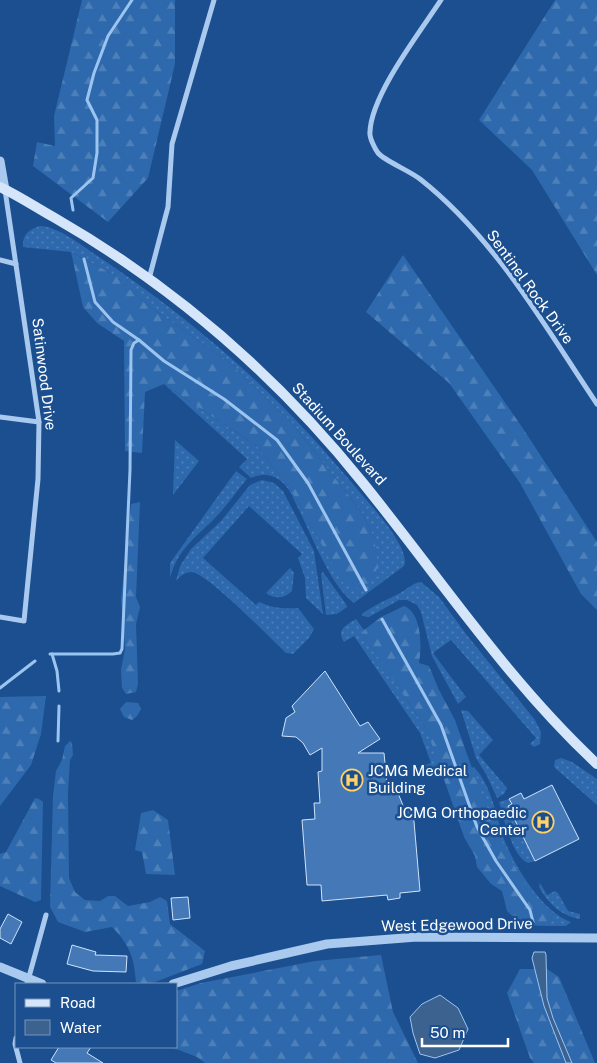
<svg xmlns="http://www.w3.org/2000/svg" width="597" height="1063" viewBox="0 0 597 1063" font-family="'Public Sans',sans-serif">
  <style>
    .grass { fill: url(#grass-dots) }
    .forest { fill: url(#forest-firs) }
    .water { fill: #3c6290; stroke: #9cc4f0 }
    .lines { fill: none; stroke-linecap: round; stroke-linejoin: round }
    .stream { stroke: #9cc4f0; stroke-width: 3 }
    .building { fill: #4478b7; stroke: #cfe3fa }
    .minor { stroke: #a9c9ee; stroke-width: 5 }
    .tertiary { stroke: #a9c9ee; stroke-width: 9 }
    .secondary { stroke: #d6e6fa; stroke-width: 10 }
    .labels { text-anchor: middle; stroke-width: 5; stroke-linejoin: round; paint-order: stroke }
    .street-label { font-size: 15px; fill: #fff; stroke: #1b4f8f }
    .poi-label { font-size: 15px; fill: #fff; stroke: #1b4f8f; text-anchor: start }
  </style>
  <defs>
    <pattern id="grass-dots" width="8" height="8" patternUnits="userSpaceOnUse" patternTransform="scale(1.25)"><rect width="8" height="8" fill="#2e69ad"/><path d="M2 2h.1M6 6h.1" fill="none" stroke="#4d80b9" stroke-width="1.8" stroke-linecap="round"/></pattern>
    <pattern id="forest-firs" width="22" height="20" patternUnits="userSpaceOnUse" patternTransform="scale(1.25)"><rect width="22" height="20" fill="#2e69ad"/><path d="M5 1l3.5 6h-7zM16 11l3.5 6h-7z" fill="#4d80b9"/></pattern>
  </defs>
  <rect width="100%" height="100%" fill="#1b4f8f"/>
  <g class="grass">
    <path d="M40,226C57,226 81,245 96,255C173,306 245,365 308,433C327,453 345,475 363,496C374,509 411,549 404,566L354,603C330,586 311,533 297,506C293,498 290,489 283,483C274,474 262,473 251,478L239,467L247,459L164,384L258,447L289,487L344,583L374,538L363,514L292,423L229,362L146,304L116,276L71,252L23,247C22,235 29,229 40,226Z"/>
    <path d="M175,440L199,461L173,495Z"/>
    <path d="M236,471L247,479C236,492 226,507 214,519C194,539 178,549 170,578V563Z"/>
    <path d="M262,480L274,483L283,491L314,551L323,614L306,598L305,578L298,558L302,554L249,506L203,558L256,605L259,602C272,608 283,609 298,608L314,629L309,638L293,654L286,653C270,638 208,574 192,572C185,572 180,576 176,581L180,566L191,549L221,521L250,485Z"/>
    <path d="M290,568L294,573L292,591C285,598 275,600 266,593Z"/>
    <path d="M323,572L346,604L347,607L337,614L326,615L321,574Z"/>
    <path d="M421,582L439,597L466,634L535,720L541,732L540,744L534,747L530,744L536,738L451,640L433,653L466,697L458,704L432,656L421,612L417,605L407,600H399L369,617L362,616V614C374,605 387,600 400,593C407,589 413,583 421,582Z"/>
    <path d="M356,619L364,630V636L427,730L442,770L428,775L421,770L422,766L431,763L420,733L354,636L344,642C336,630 346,625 356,619Z"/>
    <path d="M461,710L468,711L493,740L479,755L507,788L504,794L497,798L487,776L476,758Z"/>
    <path d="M561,758L572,762L597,779V805L554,767L555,760Z"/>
    <path d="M474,767C493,787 496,819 506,844C517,870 544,913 571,922L566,926H549L553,913C547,908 541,903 535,897C504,861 488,811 471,768Z"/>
    <path d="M509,799L512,804L508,806L535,861L528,863C512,856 504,819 499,802Z"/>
    <path d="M540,883L547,895L555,891L558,893L568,911L580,914V919C561,916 548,903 539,887Z"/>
  </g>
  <g class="forest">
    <path d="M82,0H175V64L148,178L108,222L33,166L37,142L55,146L54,116Z"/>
    <path d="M555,0H597V275L532,170L479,120Z"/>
    <path d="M71,252L116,276L146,304L229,362L292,423L363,514L374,538L378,565L373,580L362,589L353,588L344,584L289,487L258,447L164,384L145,392L142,453L125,451L124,341L97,323L83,307Z"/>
    <path d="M403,255L522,427L597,542V610L581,594L520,483L449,383L366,312Z"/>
    <path d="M140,502L136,597L140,607L136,624L138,684L136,692L126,694L122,688L121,670L125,649L121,599L131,504Z"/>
    <path d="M404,606C422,613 422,647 419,663L429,666L439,690L455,720L479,788L506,851L520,876L536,897L553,913L549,926L522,925L507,911L502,891L491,884L477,867L475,856L464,837L427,730L363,635L364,630L381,617Z"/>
    <path d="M46,696L41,734L31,765L0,806V697Z"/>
    <path d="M126,702L138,703L141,709L137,716L132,720L124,717L120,709Z"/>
    <path d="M70,741L72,743L73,755L70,760L68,793L69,878L75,892L85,900L100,901L108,896H115L128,906L150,902L160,897L167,901L170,924L205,951L202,964L150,984L136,982C134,958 130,945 112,927L85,932L58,922L50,907L53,796L56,771L62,760L65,746Z"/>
    <path d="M35,798L39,799L43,802L41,900L35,902L0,886V854L6,852Z"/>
    <path d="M153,810L168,820L175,875L146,874L142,852L135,850L141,813Z"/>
    <path d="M381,955L393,1012L418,1063H205L197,1057L171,1047H176V991L201,983L315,961Z"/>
    <path d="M520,969H547L559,977L595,1063H534L530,1058L507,993Z"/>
  </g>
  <g class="water">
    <path d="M534,952H545L546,955L547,998L553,1018L572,1063H566L544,1006L532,958Z"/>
    <path d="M440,995L458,1008L468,1029L459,1050L435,1058L420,1054L413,1033L410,1017L422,1004Z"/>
  </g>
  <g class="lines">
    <g class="stream">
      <path d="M73,210L71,198L93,178L97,153V120L87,100L94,73L108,36L132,0"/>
      <path d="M84,259L95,302L113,322L139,340L164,361L224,399L277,440L308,483L366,590"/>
      <path d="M382,619L441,725L477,827L496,861L530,910L533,922"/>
      <path d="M50,654H113L120,653L122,649L130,470L131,350L134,343L139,340"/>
      <path d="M52,654L57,671L59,691"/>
      <path d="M0,688L35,661"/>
      <path d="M58,741L59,706"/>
    </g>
  </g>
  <g class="building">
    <path d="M325,671L360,726L368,722L380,739L358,753H384L388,793H398L404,808L413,810L420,891L400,893V898L388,900L387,895L322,901L321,885H307L302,820L315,819L314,803H320L318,772L322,771V748L310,755L303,743L296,737L282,736L286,718L295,712L292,706Z"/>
    <path d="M552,785L579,839L535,861L508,806L512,804L509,799L521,793L524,799Z"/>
    <path d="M188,897L190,918L173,920L171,898Z"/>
    <path d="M8,914L22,922L11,944L0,938V929Z"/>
    <path d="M72,945L96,952L95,955L127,956L126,972L93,971L67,964Z"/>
    <path d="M59,1047H91L87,1053L103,1063H56L51,1060Z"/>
  </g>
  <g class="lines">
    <g class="minor">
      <path d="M441,0C420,32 371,95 370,132C369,137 375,149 378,153C385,161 410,171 420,179C495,238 544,325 597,404"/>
      <path d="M0,260L16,264"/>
      <path d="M149,279L168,207L172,144L214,0"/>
      <path d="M0,417L39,422"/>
      <path d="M0,617L24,621L38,479L39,422L5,190"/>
      <path d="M27,984L46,915"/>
      <path d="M16,1038L15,1044L20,1063"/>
    </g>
    <g class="tertiary">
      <path d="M0,161L5,190"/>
      <path d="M0,967L42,984"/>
      <path d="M173,984L231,966L327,944L417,937L597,938"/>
    </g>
    <path class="secondary" d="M0,187C19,196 37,208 55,218C173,286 278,377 363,483C440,578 507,680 597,764"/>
  </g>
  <defs>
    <g id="hospital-ring" transform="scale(1.125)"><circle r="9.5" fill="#1b4f8f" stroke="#ffd166" stroke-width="1.5"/><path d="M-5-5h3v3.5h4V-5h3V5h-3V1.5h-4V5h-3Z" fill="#ffd166"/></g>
  </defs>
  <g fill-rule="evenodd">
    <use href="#hospital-ring" x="352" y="780"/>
    <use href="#hospital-ring" x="543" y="822"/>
  </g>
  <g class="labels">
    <g class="street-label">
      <text transform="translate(530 287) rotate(54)" y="5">Sentinel Rock Drive</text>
      <text transform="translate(44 374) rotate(83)" y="5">Satinwood Drive</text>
      <text transform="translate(339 434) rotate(48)" y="5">Stadium Boulevard</text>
      <text transform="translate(457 925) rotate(-1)" y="5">West Edgewood Drive</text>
    </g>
    <g class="poi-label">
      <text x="368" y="776">JCMG Medical<tspan x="368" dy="17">Building</tspan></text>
      <text x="527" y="818" text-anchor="end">JCMG Orthopaedic<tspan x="527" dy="17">Center</tspan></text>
    </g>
  </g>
  <rect x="15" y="983" width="162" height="65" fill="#1b4f8f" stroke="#7695bc"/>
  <rect x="25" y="999" width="25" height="8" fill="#d6e6fa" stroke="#7695bc"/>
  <text x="60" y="1008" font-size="15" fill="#ffffff">Road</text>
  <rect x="25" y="1020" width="25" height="15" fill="#3c6290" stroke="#7695bc"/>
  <text x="60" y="1033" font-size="15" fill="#ffffff">Water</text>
  <path d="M422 1038v8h86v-8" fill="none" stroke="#ffffff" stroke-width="2.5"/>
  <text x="430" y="1038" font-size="15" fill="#ffffff" stroke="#1b4f8f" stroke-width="4" paint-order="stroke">50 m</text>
</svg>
